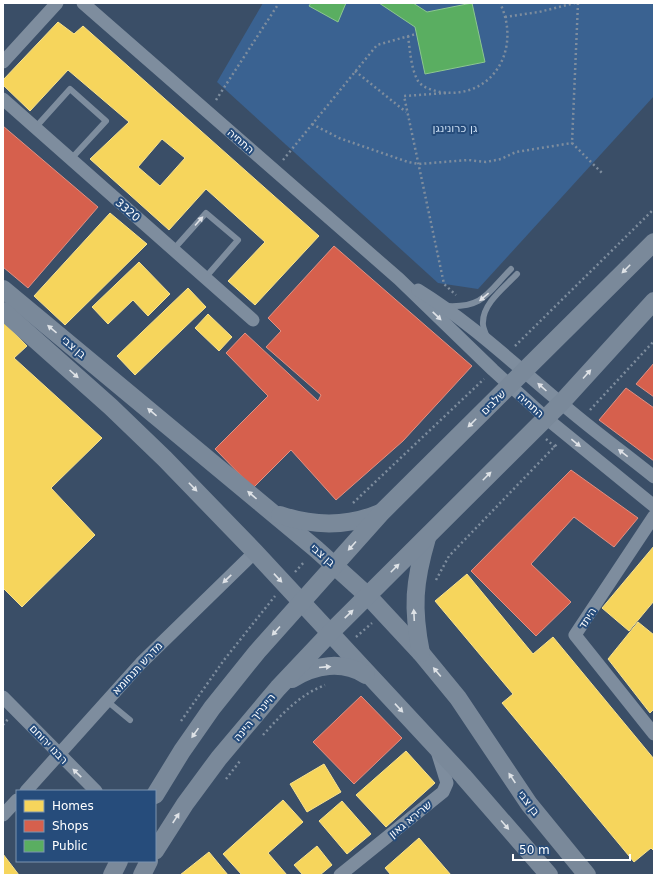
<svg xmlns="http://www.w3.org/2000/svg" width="657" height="878" viewBox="0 0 657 878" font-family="'DejaVu Sans','Noto Sans Hebrew',sans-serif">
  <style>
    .green { fill: #3a6291 }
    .homes { fill: #f6d55c; stroke: #f9e28d; fill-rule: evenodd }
    .shops { fill: #d6604d; stroke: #e29082 }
    .public { fill: #5aae61; stroke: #8cc690 }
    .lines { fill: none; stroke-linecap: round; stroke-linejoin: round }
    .path { stroke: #7e8d9e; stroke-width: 2.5; stroke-dasharray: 2 3; stroke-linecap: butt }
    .lane { stroke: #7e8d9e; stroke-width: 6 }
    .street { stroke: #7e8d9e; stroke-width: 13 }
    .secondary { stroke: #7a899a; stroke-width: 18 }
    .oneway { fill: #dfe2e7 }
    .oneway2 { fill: #dee2e6 }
    .labels { text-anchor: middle; stroke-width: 4; stroke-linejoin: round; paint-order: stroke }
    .park-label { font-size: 11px; fill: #cddff3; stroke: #264c7b }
    .street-label { font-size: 11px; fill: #fff; stroke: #264c7b }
  </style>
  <rect width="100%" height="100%" fill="#3a4e67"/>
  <path class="green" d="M263,3H654V96L478,289L438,283L217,82Z"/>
  <g class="homes">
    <path d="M58,22L74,34L83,26L319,236L255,305L228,281L265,242L206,189L169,230L90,159L129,122L68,70L30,111L3,85V80ZM162,139L185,158L160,186L138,167Z"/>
    <path d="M110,213L147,244L65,325L34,296Z"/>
    <path d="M139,262L170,294L148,316L133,300L108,324L92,307Z"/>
    <path d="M188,288L206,307L135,375L117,356Z"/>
    <path d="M208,314L232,337L219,351L195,328Z"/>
    <path d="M5,323L27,346L14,358L102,438L51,488L95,535L22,607L3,588V325Z"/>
    <path d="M654,546V601L629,631L602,608Z"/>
    <path d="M467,574L533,654L553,637L654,759V851L651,848L634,862L502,703L513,694L435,601Z"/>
    <path d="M638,622L654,635V709L650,713L608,659Z"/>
    <path d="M406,751L435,783L386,827L356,795Z"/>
    <path d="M324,764L341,792L307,812L290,784Z"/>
    <path d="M283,800L303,822L268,853L287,875H242L223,854Z"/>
    <path d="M342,801L371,834L347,854L319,821Z"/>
    <path d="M419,838L451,875H391L385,868Z"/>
    <path d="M317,846L332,865L320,875H303L294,865Z"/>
    <path d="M209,852L228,875H180Z"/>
    <path d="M3,854L19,875H3Z"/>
  </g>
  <g class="shops">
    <path d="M3,126L98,207L28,288L3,267Z"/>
    <path d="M334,246L472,366L403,441L336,500L291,450L253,488L215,449L268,396L226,353L245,333L318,401L321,395L266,347L281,331L268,318Z"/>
    <path d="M654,363V397L636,384Z"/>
    <path d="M626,388L654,408V461L599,420Z"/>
    <path d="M571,470L638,518L614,547L574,517L531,564L571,602L536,636L471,571Z"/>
    <path d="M361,696L402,738L354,784L313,742Z"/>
  </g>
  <g class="public">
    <path d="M311,3H346L338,22L309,6Z"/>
    <path d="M379,3H413L427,12L472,3L485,62L425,74L415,27Z"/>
  </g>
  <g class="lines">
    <g class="path">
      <path d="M578,3L572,143L603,174"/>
      <path d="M505,17L539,12L575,3"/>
      <path d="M408,36C410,50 411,69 418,81C423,88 432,90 440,92C493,100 522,49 500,3"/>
      <path d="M355,71L406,112"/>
      <path d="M446,93L404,96L444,284L456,295"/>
      <path d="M216,100L279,3"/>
      <path d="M312,124L339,138L408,162L419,164L468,160L486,162L501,159L516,152L572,143"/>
      <path d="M283,160L377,45L416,34"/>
      <path d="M515,346L654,209"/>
      <path d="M590,410L654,341"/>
      <path d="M546,439L555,447"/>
      <path d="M353,503L484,379"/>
      <path d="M295,572L305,561"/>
      <path d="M436,580L449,556L557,444"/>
      <path d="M356,637L372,623"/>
      <path d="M181,721L224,660L275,596"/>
      <path d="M3,725L8,719"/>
      <path d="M263,735C281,715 299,695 325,685"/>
      <path d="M226,779L240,761"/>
    </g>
    <g class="lane">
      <path d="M35,128L70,89L106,121L71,159"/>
      <path d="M173,250L206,213L238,240L205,278"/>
      <path d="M447,306C484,308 488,292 511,269"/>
      <path d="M487,338C486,333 482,327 483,322C483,303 505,287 517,274"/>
      <path d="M107,701L130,720"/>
    </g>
    <g class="street">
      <path d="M83,3L399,279L493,370L546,418L654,506"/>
      <path d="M3,62L57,3"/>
      <path d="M3,99L253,320"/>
      <path d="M418,290C470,322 514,364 561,403C591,429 623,452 654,477"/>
      <path d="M654,516L575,635L654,734"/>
      <path d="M3,697L96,791"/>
      <path d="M26,791L141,663L255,552"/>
      <path d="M3,815L17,800"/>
      <path d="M340,875L443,792L447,783L437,751"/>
    </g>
    <g class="secondary">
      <path d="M3,289L316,549L368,596L421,653L458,698L529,804L587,875"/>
      <path d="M3,311L111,407L165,459L255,552L463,776L549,875"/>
      <path d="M280,515C313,526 347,527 380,513"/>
      <path d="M421,653C412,608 414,582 427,538"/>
      <path d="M292,679C315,665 342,660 366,675"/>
      <path d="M155,795L182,751L212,708L257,652L382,512L654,242"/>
      <path d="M155,851L185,804L219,758L278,688L330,633L561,403L654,301"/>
      <path d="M112,875L119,861"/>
      <path d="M142,875L149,861"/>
    </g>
  </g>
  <defs><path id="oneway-solid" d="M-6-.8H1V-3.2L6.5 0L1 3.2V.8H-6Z"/></defs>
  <g class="oneway">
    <use href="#oneway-solid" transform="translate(199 221) rotate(-48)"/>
    <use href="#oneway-solid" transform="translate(484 297) rotate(140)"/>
    <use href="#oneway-solid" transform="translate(437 316) rotate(44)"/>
    <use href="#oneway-solid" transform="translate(542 387) rotate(-138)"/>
    <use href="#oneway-solid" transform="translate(576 443) rotate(39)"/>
    <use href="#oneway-solid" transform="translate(623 453) rotate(-142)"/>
    <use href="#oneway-solid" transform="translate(227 579) rotate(136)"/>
    <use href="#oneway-solid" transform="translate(77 773) rotate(-136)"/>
  </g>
  <g class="oneway2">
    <use href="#oneway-solid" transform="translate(626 269) rotate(135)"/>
    <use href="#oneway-solid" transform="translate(52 329) rotate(-140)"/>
    <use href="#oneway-solid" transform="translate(74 374) rotate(42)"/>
    <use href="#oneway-solid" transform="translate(587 374) rotate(-48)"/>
    <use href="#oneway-solid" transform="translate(152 412) rotate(-140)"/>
    <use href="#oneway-solid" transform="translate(472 423) rotate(135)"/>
    <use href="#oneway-solid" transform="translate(487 476) rotate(-45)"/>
    <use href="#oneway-solid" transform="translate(193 487) rotate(46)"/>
    <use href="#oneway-solid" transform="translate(252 495) rotate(-140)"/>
    <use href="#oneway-solid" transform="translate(352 546) rotate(132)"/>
    <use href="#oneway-solid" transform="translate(395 568) rotate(-45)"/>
    <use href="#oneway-solid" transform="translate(278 578) rotate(47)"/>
    <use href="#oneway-solid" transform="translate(349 614) rotate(-44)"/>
    <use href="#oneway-solid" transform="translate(414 615) rotate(-93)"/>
    <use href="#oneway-solid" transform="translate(276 631) rotate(132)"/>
    <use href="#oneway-solid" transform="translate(325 667) rotate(-5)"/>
    <use href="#oneway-solid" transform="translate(437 672) rotate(-130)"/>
    <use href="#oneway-solid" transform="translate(399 708) rotate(47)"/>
    <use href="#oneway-solid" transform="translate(195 733) rotate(125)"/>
    <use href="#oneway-solid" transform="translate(512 778) rotate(-124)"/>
    <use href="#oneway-solid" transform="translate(176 818) rotate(-57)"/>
    <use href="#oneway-solid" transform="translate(505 825) rotate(49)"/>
  </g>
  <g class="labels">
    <g class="park-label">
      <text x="455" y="132">גן כרונינגן</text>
    </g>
    <g class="street-label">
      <text transform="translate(241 141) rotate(41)" y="4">התחיה</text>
      <text transform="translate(128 210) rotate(41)" y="4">3320</text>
      <text transform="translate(74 347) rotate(40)" y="4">בן צבי</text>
      <text transform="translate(493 402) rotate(-45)" y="4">שלבים</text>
      <text transform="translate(531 405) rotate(42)" y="4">התחיה</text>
      <text transform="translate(323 555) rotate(41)" y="4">בן צבי</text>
      <text transform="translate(587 618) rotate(-57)" y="4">היתד</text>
      <text transform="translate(137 668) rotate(-47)" y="4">מדרש תנחומא</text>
      <text transform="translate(254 717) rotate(-50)" y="4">היינריך היינה</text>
      <text transform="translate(49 744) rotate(46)" y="4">רבנו ירוחם</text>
      <text transform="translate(529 803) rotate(53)" y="4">בן צבי</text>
      <text transform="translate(410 819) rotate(-39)" y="4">שרירא גאון</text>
    </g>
  </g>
  <rect width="657" height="878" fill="none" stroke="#ffffff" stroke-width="8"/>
  <rect x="16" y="790" width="140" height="72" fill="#264c7b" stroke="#7d94b0"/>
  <rect x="24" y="800" width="20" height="12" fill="#f6d55c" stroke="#7d94b0"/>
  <text x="52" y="810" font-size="12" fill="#ffffff">Homes</text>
  <rect x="24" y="820" width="20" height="12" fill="#d6604d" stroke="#7d94b0"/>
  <text x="52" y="830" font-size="12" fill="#ffffff">Shops</text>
  <rect x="24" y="840" width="20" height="12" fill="#5aae61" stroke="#7d94b0"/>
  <text x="52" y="850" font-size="12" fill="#ffffff">Public</text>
  <path d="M513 854v6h117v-6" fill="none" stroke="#ffffff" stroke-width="2"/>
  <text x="519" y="854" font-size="12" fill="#ffffff" stroke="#264c7b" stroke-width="3" paint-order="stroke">50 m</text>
</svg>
